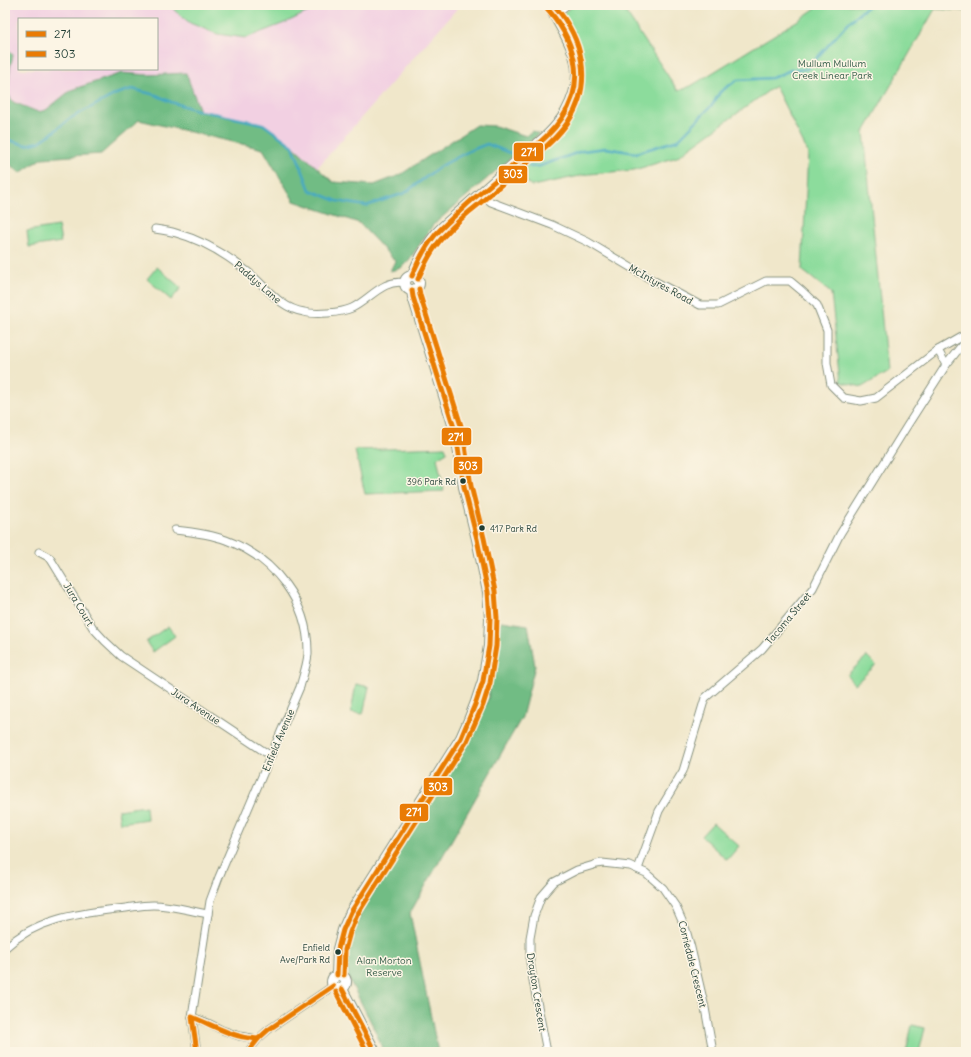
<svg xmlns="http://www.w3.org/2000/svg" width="971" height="1057" viewBox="0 0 971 1057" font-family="Delius,sans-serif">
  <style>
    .built { fill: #f2d0e2; fill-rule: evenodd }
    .green { fill: #8cdc9c; stroke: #568c68 }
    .forest { fill: #71bc84; stroke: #487c5c }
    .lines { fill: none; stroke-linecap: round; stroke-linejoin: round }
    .stream { stroke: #44a8c3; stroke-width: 2.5 }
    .street-casing { stroke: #88927f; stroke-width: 9 }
    .secondary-casing { stroke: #88927f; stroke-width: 12 }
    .street { stroke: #fff; stroke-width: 7 }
    .secondary { stroke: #fff; stroke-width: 10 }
    .bus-1-casing { stroke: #fcf5e5; stroke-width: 8 }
    .bus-2-casing { stroke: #fcf5e5; stroke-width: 8 }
    .bus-1 { stroke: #e97b05; stroke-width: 5 }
    .bus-2 { stroke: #e97b05; stroke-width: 5 }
    .bus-dot { fill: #1f3d34; stroke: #fcf5e5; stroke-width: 1.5 }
    .labels { text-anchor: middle; stroke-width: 3; stroke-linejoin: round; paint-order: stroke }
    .bus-label { font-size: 9px; fill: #1f3d34; stroke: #fcf5e5; text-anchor: end }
    .park-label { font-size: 10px; fill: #355d49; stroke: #fcf5e5 }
    .street-label { font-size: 10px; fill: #1f3d34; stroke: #fcf5e5 }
    .line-badge { stroke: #fcf5e5; stroke-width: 1.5 }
    .badge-label { font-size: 11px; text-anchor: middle; font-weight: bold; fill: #fff }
  </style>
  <rect width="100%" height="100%" fill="#fcf5e5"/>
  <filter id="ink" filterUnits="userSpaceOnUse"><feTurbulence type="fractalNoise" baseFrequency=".025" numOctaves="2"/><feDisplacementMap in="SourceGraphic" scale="8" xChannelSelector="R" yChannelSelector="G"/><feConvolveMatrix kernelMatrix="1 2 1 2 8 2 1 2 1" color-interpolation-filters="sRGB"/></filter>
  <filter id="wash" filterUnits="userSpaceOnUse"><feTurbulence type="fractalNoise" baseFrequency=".012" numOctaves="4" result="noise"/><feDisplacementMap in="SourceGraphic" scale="16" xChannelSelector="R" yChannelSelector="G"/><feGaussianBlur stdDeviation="0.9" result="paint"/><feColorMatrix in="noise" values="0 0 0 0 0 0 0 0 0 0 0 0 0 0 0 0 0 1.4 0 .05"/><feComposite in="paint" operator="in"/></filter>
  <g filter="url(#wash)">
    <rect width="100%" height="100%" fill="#f0e7ca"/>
    <path class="built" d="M5,5H460L317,168L293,146L263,124L217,114L200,111L148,75L122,73L71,90L46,110L38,112L13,102L8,94L10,68L13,55L5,46ZM19,19H157V69H19Z"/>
    <g class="green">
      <path d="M173,5H318L316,8L287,22L246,38L217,34L190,23L174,10Z"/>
      <path d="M573,5H621L678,91L691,86L800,19L820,5H966V11L935,9L864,132L887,372L862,387L841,382L831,293L802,270L808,153L775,86L677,157L634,170L589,174L532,186L512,172C531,156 561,134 573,113C582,97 584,70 579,53C577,46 573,40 570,33C568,28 563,22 563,17C564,12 569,8 573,5Z"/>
      <path d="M58,226L61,242L29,247L27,231Z"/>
      <path d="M157,267L181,288L171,300L147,279Z"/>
      <path d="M445,447L447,452L437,458L444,491L365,494L355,450Z"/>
      <path d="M168,626L175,636L153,652L146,642Z"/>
      <path d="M867,656L876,665L855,684L847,675Z"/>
      <path d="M356,684L369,687L363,714L351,712Z"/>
      <path d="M146,806L147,819L120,823L118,810Z"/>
      <path d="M713,823L739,846L727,860L701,836Z"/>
      <path d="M912,1025L925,1028L919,1052H906Z"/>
    </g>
    <g class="forest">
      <path d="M5,46L13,55L10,68L8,94L13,102L38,112L46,110L71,90L122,73L148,75L186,73L200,111L217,114L263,124L293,146L333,182L374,185L400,175L476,125L495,126L526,136L532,131L539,134L433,225L409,260L401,268L390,271L395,261L359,223L294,201L263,149L139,120L101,154L42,158L20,173L5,160Z"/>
      <path d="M501,621L528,625L535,666L522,717L410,913L438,1052H384L373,1026L349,979L345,953L363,909L472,736L488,699Z"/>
    </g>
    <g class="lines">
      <g class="stream">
        <path d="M5,139L26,145L39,142L51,134L69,119L116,94L132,89L156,95L171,102L200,111L217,114L263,124L293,146L310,190L337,201L366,206L405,193L439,167L469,151L487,144L513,154L518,158"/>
        <path d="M522,161L531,167L540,166L582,151L606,148L636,153L678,140L713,104L720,92L737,80L772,78L791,70L807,69L849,22L869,5"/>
      </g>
    </g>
  </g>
  <g filter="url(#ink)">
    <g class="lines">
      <g class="street-casing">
        <g id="street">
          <path d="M554,15L567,5"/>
          <path d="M480,193L491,202L552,225L588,242L645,276L700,305H718L766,281H790L802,291L817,305L827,330V363L831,385L844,398L861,401L876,398L938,350L966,334"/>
          <path d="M155,229C162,230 169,231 176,233C202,240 227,255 248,272C266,286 279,308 304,312C315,315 341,313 352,308C369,300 384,278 405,283"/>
          <path d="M938,350L946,365"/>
          <path d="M175,530C193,532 210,534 226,540C274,558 309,602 308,654C307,665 303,676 300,687L219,877L210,901L208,914L192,1017L197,1052"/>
          <path d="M39,552L50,558L93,628L105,641L121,656L271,756"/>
          <path d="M638,869L659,811L683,771L705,698L762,649L813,588L840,534L907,426L946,365L966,340"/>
          <path d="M5,948C36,919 76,914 116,909C128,908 141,905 153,905C171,905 190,911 208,914"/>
          <path d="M192,1017L208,1023L222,1030L239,1036L258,1039"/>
          <path d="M248,1052L258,1039L268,1030L333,986"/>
          <path d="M547,1052L534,986L530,962V938L534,916L541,897L554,882L577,870L597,864L602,863L630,866L646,873L663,888L676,907L686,930L691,948L705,1008L713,1052"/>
        </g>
      </g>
      <g class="secondary-casing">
        <g id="secondary">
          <path d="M412,276C418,261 426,247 436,234C444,225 454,217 463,209C483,191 504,173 524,155C539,143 556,130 566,112C572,101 577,87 577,74C577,48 560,27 549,5"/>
          <circle cx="412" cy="283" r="7"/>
          <circle cx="339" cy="982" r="7"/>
          <path d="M337,975L338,949L343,930L351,912L461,738L469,720L476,702L483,681L489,646L490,619L488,592L477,539L464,487L456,434L413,297L412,290"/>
          <path d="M342,989L375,1052"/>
        </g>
      </g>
      <use href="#street" class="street"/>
      <use href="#secondary" class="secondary"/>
      <g class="bus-1-casing">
        <g id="bus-1">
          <path d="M412,276C418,261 426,246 436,234C447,222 460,211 472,200C490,185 508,170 525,155C538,144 552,133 562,118C588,80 574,37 544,5"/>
          <path d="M337,975L338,949L343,930L351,912L461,738L476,702L483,681L489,646L490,619L488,592L477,539L464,487L456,434L413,297L412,290"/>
          <path d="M342,989L375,1052"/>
          <path d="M197,1052L192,1017C208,1023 223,1032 239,1036C245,1038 252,1038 258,1039"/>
          <path d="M248,1052L258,1039L268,1030L333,986"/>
        </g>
      </g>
      <g class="bus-2-casing">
        <g id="bus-2">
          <path d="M418,279C425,264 432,249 443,237C454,225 466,214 479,204C495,190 511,176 527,163C542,150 557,138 568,122C594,83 583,39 554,5"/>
          <path d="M344,975L345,950L350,932L357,915L467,741L483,705L490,683L496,646L497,618L495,591L484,538L471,486L463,432L420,295L419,289"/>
          <path d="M336,992L367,1052"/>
        </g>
      </g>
      <use href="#bus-1" class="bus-1"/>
      <use href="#bus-2" class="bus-2"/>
    </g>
  </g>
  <g class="bus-dot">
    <circle cx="463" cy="481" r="3.5"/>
    <circle cx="482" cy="528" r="3.5"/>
    <circle cx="338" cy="952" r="3.5"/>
  </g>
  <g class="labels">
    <g class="bus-label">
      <text x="456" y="485">396 Park Rd</text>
      <text x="490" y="532" text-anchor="start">417 Park Rd</text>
      <text x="330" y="951">Enfield<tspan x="330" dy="12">Ave/Park Rd</tspan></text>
    </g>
    <g class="park-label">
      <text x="832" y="67">Mullum Mullum<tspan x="832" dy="12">Creek Linear Park</tspan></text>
      <text x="384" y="964">Alan Morton<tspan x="384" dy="12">Reserve</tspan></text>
    </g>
    <g class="street-label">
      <text transform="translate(258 282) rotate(41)" y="4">Paddys Lane</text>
      <text transform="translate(661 284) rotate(29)" y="4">McIntyres Road</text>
      <text transform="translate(79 604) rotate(59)" y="4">Jura Court</text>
      <text transform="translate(788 618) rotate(-50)" y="4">Tacoma Street</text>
      <text transform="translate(196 706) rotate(34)" y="4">Jura Avenue</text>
      <text transform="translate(278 740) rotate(-67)" y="4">Enfield Avenue</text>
      <text transform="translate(693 964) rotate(76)" y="4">Corriedale Crescent</text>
      <text transform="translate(537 992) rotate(81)" y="4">Drayton Crescent</text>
    </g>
  </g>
  <g class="line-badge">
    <rect x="513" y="142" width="31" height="20" rx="4" fill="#e97b05"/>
    <rect x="498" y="165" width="30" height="19" rx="4" fill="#e97b05"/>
    <rect x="441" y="427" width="31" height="19" rx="4" fill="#e97b05"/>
    <rect x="453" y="456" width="30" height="19" rx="4" fill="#e97b05"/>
    <rect x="423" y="777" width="30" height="19" rx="4" fill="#e97b05"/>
    <rect x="399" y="803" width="30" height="19" rx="4" fill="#e97b05"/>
  </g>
  <g class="badge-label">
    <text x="529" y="156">271</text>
    <text x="513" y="178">303</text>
    <text x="456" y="441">271</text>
    <text x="468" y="470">303</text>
    <text x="438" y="791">303</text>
    <text x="414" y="816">271</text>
  </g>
  <rect width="971" height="1057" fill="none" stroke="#fcf5e5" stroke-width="20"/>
  <rect x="18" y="18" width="140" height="52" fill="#fcf5e5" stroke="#a4ab9e"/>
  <rect x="26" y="31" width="20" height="6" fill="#e97b05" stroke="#a4ab9e"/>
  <text x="54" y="38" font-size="12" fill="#1f3d34">271</text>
  <rect x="26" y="51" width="20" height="6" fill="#e97b05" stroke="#a4ab9e"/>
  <text x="54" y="58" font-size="12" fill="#1f3d34">303</text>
</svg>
